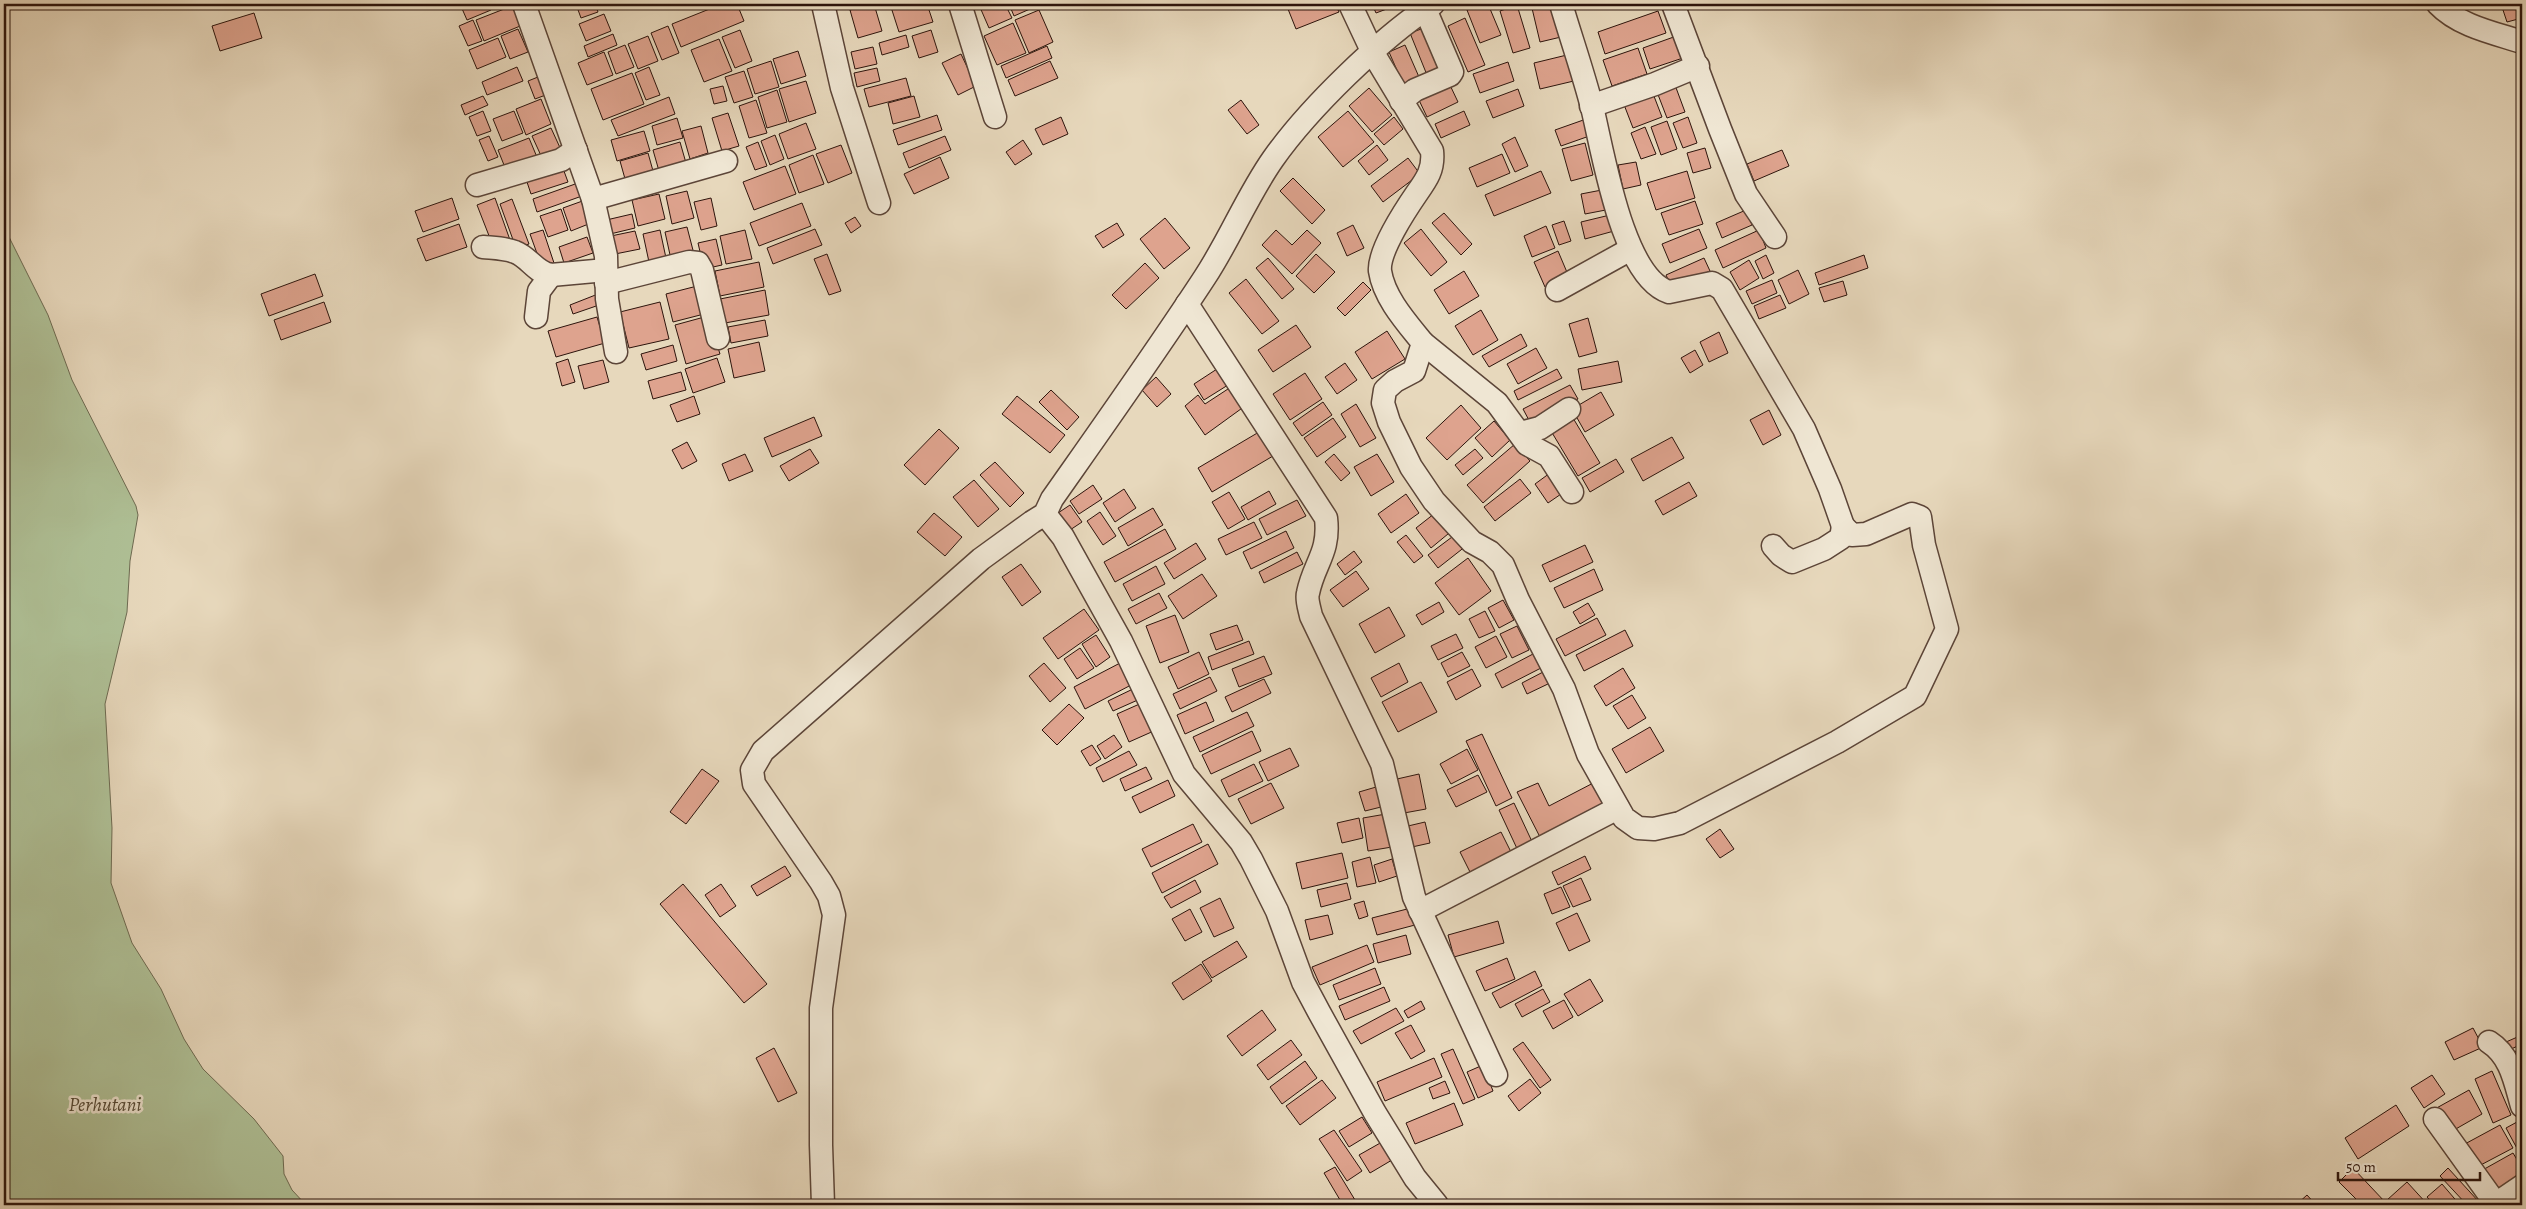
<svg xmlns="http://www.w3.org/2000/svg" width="2526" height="1209" viewBox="0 0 2526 1209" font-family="Alegreya,serif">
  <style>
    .green { fill: #afc096; stroke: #6e6a51 }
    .building { fill: #dea38e; stroke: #2d140c }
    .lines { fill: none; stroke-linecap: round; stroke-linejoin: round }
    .street-casing { stroke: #5c4538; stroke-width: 25 }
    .street { stroke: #efe6d3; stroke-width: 22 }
    .labels { text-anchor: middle; stroke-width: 5; stroke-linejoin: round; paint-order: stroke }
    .park-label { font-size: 20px; font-style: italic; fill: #544835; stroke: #efe6d3 }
  </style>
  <rect width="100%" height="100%" fill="#e7d8bc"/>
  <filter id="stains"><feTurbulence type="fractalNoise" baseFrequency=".004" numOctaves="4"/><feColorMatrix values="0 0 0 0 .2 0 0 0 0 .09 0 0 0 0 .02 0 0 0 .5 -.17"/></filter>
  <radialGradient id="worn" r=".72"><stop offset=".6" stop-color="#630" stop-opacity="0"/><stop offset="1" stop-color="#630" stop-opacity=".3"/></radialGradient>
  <path class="green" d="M4,227L48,315L72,380L136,506L138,515L130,561L127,612L105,704L112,828L111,883L132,943L161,989L184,1039L203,1069L254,1119L283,1156L284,1174L292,1190L306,1205H4Z"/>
  <g class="building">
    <path d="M460,4H488L491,10L467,20Z"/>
    <path d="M517,4L525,24L484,41L476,20Z"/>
    <path d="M585,4H595L598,12L581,18L577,7Z"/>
    <path d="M722,4H737L744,21L681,47L672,24Z"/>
    <path d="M874,4L882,31L858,38L850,10Z"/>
    <path d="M890,4H927L933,22L899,32Z"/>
    <path d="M1005,4L1012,18L989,28L979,5Z"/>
    <path d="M1009,4H1028L1030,9L1014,16Z"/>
    <path d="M1302,4H1335L1339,12L1296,29L1288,9Z"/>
    <path d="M1372,4H1400L1376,13Z"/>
    <path d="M1484,4H1488L1501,35L1480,43L1467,10Z"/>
    <path d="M1531,4H1554L1561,37L1540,42Z"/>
    <path d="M2501,4H2522V18L2507,22Z"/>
    <path d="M1517,5L1530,48L1513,53L1500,11Z"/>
    <path d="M1039,10L1053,42L1029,53L1015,20Z"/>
    <path d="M1658,11L1666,33L1605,54L1598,32Z"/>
    <path d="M254,13L262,38L220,51L212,26Z"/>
    <path d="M604,14L611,31L586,41L579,24Z"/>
    <path d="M1465,18L1485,65L1468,72L1448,26Z"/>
    <path d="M473,20L482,41L468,46L459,26Z"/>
    <path d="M1013,23L1026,53L997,65L984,36Z"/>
    <path d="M668,26L679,53L662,60L651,33Z"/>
    <path d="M1424,28L1441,69L1427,75L1410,33Z"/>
    <path d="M518,29L528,52L510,59L501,36Z"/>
    <path d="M740,30L752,61L735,68L722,37Z"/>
    <path d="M931,30L938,52L919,58L912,36Z"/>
    <path d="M613,34L617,45L588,57L584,46Z"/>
    <path d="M1682,34L1689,56L1650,69L1643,48Z"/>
    <path d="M906,35L909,47L882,55L879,43Z"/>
    <path d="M648,36L658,61L638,69L628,44Z"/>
    <path d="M498,38L506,57L477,69L469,50Z"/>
    <path d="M719,39L732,71L704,82L691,50Z"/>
    <path d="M625,45L634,67L616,74L608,52Z"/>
    <path d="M1405,45L1419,77L1403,84L1389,52Z"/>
    <path d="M1047,46L1052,58L1006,78L1001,66Z"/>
    <path d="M873,47L877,64L855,69L851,52Z"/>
    <path d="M1638,48L1647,74L1612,86L1603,60Z"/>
    <path d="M798,51L806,76L781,84L773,59Z"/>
    <path d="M604,52L613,75L587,85L578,63Z"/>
    <path d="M961,54L976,86L958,95L942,63Z"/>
    <path d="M1571,54L1578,80L1540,89L1534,63Z"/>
    <path d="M771,61L779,87L755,94L747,69Z"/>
    <path d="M1050,61L1058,78L1015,96L1008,80Z"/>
    <path d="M1508,62L1514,81L1480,93L1473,74Z"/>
    <path d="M517,67L523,81L487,95L482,82Z"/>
    <path d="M649,67L660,95L646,100L635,73Z"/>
    <path d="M877,68L880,81L857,87L854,73Z"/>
    <path d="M744,71L753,97L734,103L725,77Z"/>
    <path d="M632,73L644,104L603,120L591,89Z"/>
    <path d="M543,75L551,93L535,99L528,81Z"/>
    <path d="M906,78L911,96L869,107L864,89Z"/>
    <path d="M806,81L816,113L789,122L779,89Z"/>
    <path d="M1449,83L1458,102L1427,117L1418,98Z"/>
    <path d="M1675,85L1685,112L1667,118L1657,92Z"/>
    <path d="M723,86L727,101L714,104L710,89Z"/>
    <path d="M1369,88L1392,115L1372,132L1349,106Z"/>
    <path d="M1518,89L1524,106L1493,118L1486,101Z"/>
    <path d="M777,90L787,122L767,128L758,97Z"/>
    <path d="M1652,91L1662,117L1633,128L1623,102Z"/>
    <path d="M483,96L488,105L465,115L461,105Z"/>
    <path d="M914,96L920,117L893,124L888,103Z"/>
    <path d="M669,97L675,114L618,136L611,120Z"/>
    <path d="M541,99L551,124L526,135L516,109Z"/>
    <path d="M756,100L767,133L749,138L739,106Z"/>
    <path d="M1241,100L1259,125L1247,134L1228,110Z"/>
    <path d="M483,111L491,131L477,136L469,117Z"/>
    <path d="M514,111L523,133L502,141L493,119Z"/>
    <path d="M1348,111L1374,142L1343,167L1318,137Z"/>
    <path d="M1464,111L1470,125L1441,138L1435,124Z"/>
    <path d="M728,113L739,146L722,151L712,118Z"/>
    <path d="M937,115L942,130L898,145L893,130Z"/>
    <path d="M1061,117L1068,134L1043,145L1035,129Z"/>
    <path d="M1394,117L1403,129L1384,145L1374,134Z"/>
    <path d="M1688,117L1697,143L1683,148L1673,123Z"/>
    <path d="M677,118L683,138L657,145L652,126Z"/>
    <path d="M1589,118L1595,134L1561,146L1555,130Z"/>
    <path d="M1667,121L1677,149L1661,155L1651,127Z"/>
    <path d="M806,123L816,149L788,159L779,134Z"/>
    <path d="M701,126L708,153L690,159L682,131Z"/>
    <path d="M1645,127L1656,154L1641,159L1631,133Z"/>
    <path d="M551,128L562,152L543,160L532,136Z"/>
    <path d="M644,131L650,151L617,161L611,140Z"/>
    <path d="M775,135L784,159L770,165L761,141Z"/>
    <path d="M489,136L498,157L488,161L479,140Z"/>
    <path d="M945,136L951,150L909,168L903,153Z"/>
    <path d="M1515,137L1528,166L1515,172L1502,144Z"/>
    <path d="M529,138L539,162L508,175L498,150Z"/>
    <path d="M1023,140L1032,154L1015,165L1006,152Z"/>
    <path d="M680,142L688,170L661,178L653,150Z"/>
    <path d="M758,142L767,166L755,170L746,147Z"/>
    <path d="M1585,143L1593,175L1571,181L1562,149Z"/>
    <path d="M841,145L852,173L828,183L816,154Z"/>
    <path d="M1377,145L1388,160L1369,175L1358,161Z"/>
    <path d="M1705,148L1711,168L1693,173L1687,153Z"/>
    <path d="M1782,150L1789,166L1754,181L1747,164Z"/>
    <path d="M648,153L655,178L627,186L620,161Z"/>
    <path d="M1502,154L1510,173L1477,187L1469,168Z"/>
    <path d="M813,155L824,184L799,193L789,165Z"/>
    <path d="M940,157L949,178L914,194L904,174Z"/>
    <path d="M1408,158L1420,174L1383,202L1371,186Z"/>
    <path d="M1636,162L1641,185L1623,189L1618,165Z"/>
    <path d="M561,163L568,182L531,194L525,176Z"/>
    <path d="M785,166L796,194L754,210L743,182Z"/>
    <path d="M1541,171L1551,193L1494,216L1485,195Z"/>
    <path d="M1687,171L1695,198L1656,210L1647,183Z"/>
    <path d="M1293,178L1325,210L1312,224L1280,191Z"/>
    <path d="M578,183L582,196L537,212L533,199Z"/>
    <path d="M1607,189L1611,209L1585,214L1581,194Z"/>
    <path d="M687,191L694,218L672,224L666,196Z"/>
    <path d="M659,194L665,219L638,226L632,200Z"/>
    <path d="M452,198L459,219L423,232L415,211Z"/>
    <path d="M495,198L510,240L493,246L477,205Z"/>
    <path d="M711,198L717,226L701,230L694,202Z"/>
    <path d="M512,199L529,244L516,248L500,204Z"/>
    <path d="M588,199L596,221L571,231L563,208Z"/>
    <path d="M1695,201L1703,224L1669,235L1661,213Z"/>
    <path d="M802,203L811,226L759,246L750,223Z"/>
    <path d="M561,209L568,230L548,237L540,216Z"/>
    <path d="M1746,210L1752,225L1722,238L1716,223Z"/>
    <path d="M1444,213L1472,244L1461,255L1432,223Z"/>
    <path d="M632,214L635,228L606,235L602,221Z"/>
    <path d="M1610,215L1614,231L1585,239L1581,222Z"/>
    <path d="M855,217L861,226L851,233L845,223Z"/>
    <path d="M1165,218L1190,248L1164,269L1140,239Z"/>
    <path d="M1564,221L1571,241L1559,245L1552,225Z"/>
    <path d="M1117,223L1124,235L1103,248L1095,236Z"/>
    <path d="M459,224L467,247L426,261L417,239Z"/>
    <path d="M1353,225L1364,248L1347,256L1337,233Z"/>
    <path d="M1546,226L1555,248L1532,257L1524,236Z"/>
    <path d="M687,227L695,258L672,264L665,232Z"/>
    <path d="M815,229L822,245L773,264L767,248Z"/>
    <path d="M1421,229L1447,262L1431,276L1404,243Z"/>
    <path d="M1699,229L1707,248L1670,263L1662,244Z"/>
    <path d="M543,230L555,266L543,270L530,234Z"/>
    <path d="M660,230L666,258L649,262L643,234Z"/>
    <path d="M745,230L752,259L726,264L720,236Z"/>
    <path d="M1276,230L1292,245L1307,230L1321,243L1292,274L1262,245Z"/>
    <path d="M1759,230L1766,248L1723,268L1715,250Z"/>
    <path d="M635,231L640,249L610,255L606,237Z"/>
    <path d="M587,237L593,253L564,263L559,247Z"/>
    <path d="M716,239L722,265L704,269L698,243Z"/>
    <path d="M1558,251L1569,277L1545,287L1534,262Z"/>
    <path d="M827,254L841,291L829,295L814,259Z"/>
    <path d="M1316,254L1335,272L1314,293L1296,276Z"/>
    <path d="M1766,255L1774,273L1763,279L1755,261Z"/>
    <path d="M1864,255L1868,268L1819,285L1815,273Z"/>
    <path d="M1268,258L1294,289L1282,299L1256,268Z"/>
    <path d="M1704,258L1710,271L1672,288L1666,275Z"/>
    <path d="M1749,260L1759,278L1740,290L1730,272Z"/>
    <path d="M759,262L764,287L720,296L715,271Z"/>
    <path d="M1145,263L1159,278L1126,309L1112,295Z"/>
    <path d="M1798,270L1809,294L1789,304L1778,280Z"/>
    <path d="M1464,271L1479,296L1449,314L1434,290Z"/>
    <path d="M315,274L323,296L269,316L261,294Z"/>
    <path d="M1246,279L1279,321L1262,334L1229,293Z"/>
    <path d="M1772,280L1777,293L1752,304L1746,291Z"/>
    <path d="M1843,281L1847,295L1824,302L1819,288Z"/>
    <path d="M1363,282L1371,290L1345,316L1337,308Z"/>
    <path d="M701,285L708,313L673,322L666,294Z"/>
    <path d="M765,290L769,315L725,323L720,299Z"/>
    <path d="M598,294L602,304L573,314L570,305Z"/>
    <path d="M1780,295L1786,308L1759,319L1754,306Z"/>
    <path d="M324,302L331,322L281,340L274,320Z"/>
    <path d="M660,302L669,339L629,348L620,312Z"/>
    <path d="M1481,310L1498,340L1473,355L1455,326Z"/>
    <path d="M708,316L720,354L686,364L675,325Z"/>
    <path d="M597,317L605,343L556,357L548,331Z"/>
    <path d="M1588,318L1597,352L1579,357L1569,324Z"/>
    <path d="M765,320L768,336L731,343L728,327Z"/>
    <path d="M1296,325L1311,347L1273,372L1258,350Z"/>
    <path d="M1387,331L1405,359L1372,379L1355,352Z"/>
    <path d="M1719,332L1728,353L1709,362L1700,342Z"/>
    <path d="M1521,334L1527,346L1489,367L1482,356Z"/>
    <path d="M759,342L765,371L734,378L728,349Z"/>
    <path d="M673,345L677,361L646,370L641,354Z"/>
    <path d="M1536,348L1547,368L1518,384L1507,364Z"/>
    <path d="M1695,350L1703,365L1690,373L1681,358Z"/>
    <path d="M717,358L725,382L693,393L685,369Z"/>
    <path d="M568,359L575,382L562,386L556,363Z"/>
    <path d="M603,360L609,382L584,389L578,366Z"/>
    <path d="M1618,361L1622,382L1582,390L1578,369Z"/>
    <path d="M1345,363L1357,380L1337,394L1325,377Z"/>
    <path d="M1217,369L1228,385L1204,400L1194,384Z"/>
    <path d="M1557,369L1562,378L1518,400L1514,391Z"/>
    <path d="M681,372L686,390L653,399L648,381Z"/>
    <path d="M1305,373L1322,399L1290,420L1273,394Z"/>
    <path d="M1156,377L1171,394L1157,407L1142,390Z"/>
    <path d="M1570,385L1578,399L1531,424L1523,409Z"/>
    <path d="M1231,387L1245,406L1205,435L1185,406L1198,395L1205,404Z"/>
    <path d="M1051,390L1079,417L1067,430L1039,402Z"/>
    <path d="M1601,392L1614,415L1585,432L1572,409Z"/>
    <path d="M694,396L700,414L677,422L670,405Z"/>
    <path d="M1017,396L1065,435L1050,453L1002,414Z"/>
    <path d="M1323,402L1332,415L1302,436L1293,423Z"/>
    <path d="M1356,404L1376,438L1360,447L1341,414Z"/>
    <path d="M1461,405L1481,428L1447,460L1426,438Z"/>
    <path d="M1769,410L1781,435L1763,445L1750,420Z"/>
    <path d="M1570,413L1600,463L1578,476L1548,426Z"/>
    <path d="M814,417L822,436L772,457L764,438Z"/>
    <path d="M1333,418L1346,437L1317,457L1304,438Z"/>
    <path d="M1494,421L1510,440L1492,457L1475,438Z"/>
    <path d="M939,429L959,448L925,485L904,465Z"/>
    <path d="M1259,432L1273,456L1212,492L1198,468Z"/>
    <path d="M1672,437L1684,458L1643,481L1631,459Z"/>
    <path d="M687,442L697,461L682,469L672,450Z"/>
    <path d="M1515,444L1530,461L1483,503L1467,485Z"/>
    <path d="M810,449L819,463L789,481L780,466Z"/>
    <path d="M1475,449L1483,458L1463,475L1455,465Z"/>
    <path d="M745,454L753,471L729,481L722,464Z"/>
    <path d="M1334,454L1350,473L1341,481L1325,462Z"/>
    <path d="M1377,454L1394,482L1371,496L1354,467Z"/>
    <path d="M1616,459L1624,472L1590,492L1582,478Z"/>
    <path d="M995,462L1024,493L1010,507L980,475Z"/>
    <path d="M1550,473L1564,492L1548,503L1535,484Z"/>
    <path d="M1520,479L1531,493L1495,521L1484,507Z"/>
    <path d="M974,480L999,509L978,527L953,497Z"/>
    <path d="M1689,482L1697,496L1663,515L1655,501Z"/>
    <path d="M1093,485L1102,499L1079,514L1070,501Z"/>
    <path d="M1124,489L1136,508L1115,522L1103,503Z"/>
    <path d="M1269,491L1276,504L1248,520L1241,507Z"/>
    <path d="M1229,492L1245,519L1228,529L1212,502Z"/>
    <path d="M1406,494L1419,513L1391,533L1378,514Z"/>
    <path d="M1297,500L1306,516L1267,535L1259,519Z"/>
    <path d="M1070,505L1082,522L1070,530L1058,513Z"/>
    <path d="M1153,508L1163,525L1128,546L1118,528Z"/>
    <path d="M1439,510L1454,529L1431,548L1416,528Z"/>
    <path d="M1100,512L1116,536L1103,545L1087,521Z"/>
    <path d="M934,513L962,537L945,556L917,532Z"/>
    <path d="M1254,522L1262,538L1226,555L1218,539Z"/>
    <path d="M1165,529L1176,549L1115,582L1104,562Z"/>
    <path d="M1286,531L1294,548L1251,569L1243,552Z"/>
    <path d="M1456,534L1466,546L1438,568L1428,555Z"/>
    <path d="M1406,535L1423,556L1414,563L1397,542Z"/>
    <path d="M1196,543L1206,559L1174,579L1164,563Z"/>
    <path d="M1585,545L1593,562L1550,582L1542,565Z"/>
    <path d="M1354,551L1362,562L1345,575L1337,564Z"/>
    <path d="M1297,552L1303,564L1264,583L1259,572Z"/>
    <path d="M1468,558L1491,591L1459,615L1435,583Z"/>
    <path d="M1021,564L1041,592L1022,606L1002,577Z"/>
    <path d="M1156,566L1165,584L1132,601L1123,584Z"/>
    <path d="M1594,569L1603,590L1564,608L1554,588Z"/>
    <path d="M1356,571L1369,589L1343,607L1330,590Z"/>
    <path d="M1202,574L1217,596L1183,619L1168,596Z"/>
    <path d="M1159,593L1167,608L1136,624L1128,609Z"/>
    <path d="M1503,600L1514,620L1499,628L1488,608Z"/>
    <path d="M1439,602L1444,612L1422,625L1416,615Z"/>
    <path d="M1588,603L1595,615L1580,624L1573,612Z"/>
    <path d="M1389,607L1405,636L1375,653L1359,624Z"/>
    <path d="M1084,609L1099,630L1058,659L1043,638Z"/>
    <path d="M1485,611L1495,631L1479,638L1469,619Z"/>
    <path d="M1175,615L1189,652L1160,663L1146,626Z"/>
    <path d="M1597,618L1606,635L1565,656L1556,639Z"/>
    <path d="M1237,625L1243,640L1216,650L1210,634Z"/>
    <path d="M1517,626L1529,650L1512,658L1500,634Z"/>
    <path d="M1625,630L1633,646L1584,671L1576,655Z"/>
    <path d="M1456,634L1463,648L1438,660L1431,646Z"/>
    <path d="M1096,635L1110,657L1096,667L1082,644Z"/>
    <path d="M1496,636L1507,657L1486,668L1475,647Z"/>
    <path d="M1249,641L1254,654L1212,670L1208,657Z"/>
    <path d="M1080,648L1094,668L1077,679L1064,659Z"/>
    <path d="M1199,652L1209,674L1178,689L1168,667Z"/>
    <path d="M1462,652L1470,666L1448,677L1441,663Z"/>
    <path d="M1533,654L1541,668L1502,688L1495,674Z"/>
    <path d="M1264,656L1272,674L1239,687L1232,669Z"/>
    <path d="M1122,662L1133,684L1085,709L1074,687Z"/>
    <path d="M1044,663L1066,688L1050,702L1029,676Z"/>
    <path d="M1399,663L1408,682L1381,697L1371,678Z"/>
    <path d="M1623,668L1635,688L1606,706L1594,686Z"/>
    <path d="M1472,669L1481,686L1456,700L1447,682Z"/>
    <path d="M1545,671L1550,683L1527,694L1522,683Z"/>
    <path d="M1210,677L1217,691L1180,709L1173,694Z"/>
    <path d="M1264,679L1271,693L1232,712L1225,697Z"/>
    <path d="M1421,682L1437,712L1398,732L1382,702Z"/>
    <path d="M1135,688L1140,699L1113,711L1108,701Z"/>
    <path d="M1632,695L1646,718L1628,729L1613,706Z"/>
    <path d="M1144,702L1156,730L1129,742L1117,714Z"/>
    <path d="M1206,702L1214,721L1185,734L1177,715Z"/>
    <path d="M1069,704L1084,718L1057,745L1042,730Z"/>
    <path d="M1247,712L1254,726L1200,752L1193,737Z"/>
    <path d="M1650,727L1664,751L1626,773L1612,749Z"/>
    <path d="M1252,731L1261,751L1211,774L1202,755Z"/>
    <path d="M1482,734L1512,798L1496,806L1466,741Z"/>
    <path d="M1114,735L1122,747L1105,759L1097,746Z"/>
    <path d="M1092,745L1101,759L1090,766L1081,751Z"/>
    <path d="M1290,748L1299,766L1268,781L1259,762Z"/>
    <path d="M1467,749L1478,770L1451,784L1440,764Z"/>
    <path d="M1129,751L1137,765L1103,782L1096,768Z"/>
    <path d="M1254,764L1263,781L1229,797L1221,780Z"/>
    <path d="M1146,767L1152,779L1125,791L1120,779Z"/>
    <path d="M702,769L719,781L686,824L670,812Z"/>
    <path d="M1419,774L1426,809L1404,813L1397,779Z"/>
    <path d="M1478,775L1487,792L1456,807L1447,790Z"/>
    <path d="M1168,780L1175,796L1140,813L1132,797Z"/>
    <path d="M1599,780L1612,806L1542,841L1517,792L1538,783L1549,806Z"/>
    <path d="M1271,783L1284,808L1251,824L1238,799Z"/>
    <path d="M1383,785L1389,805L1365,811L1359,792Z"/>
    <path d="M1514,803L1535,848L1520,855L1499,810Z"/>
    <path d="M1386,814L1392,847L1368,851L1363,818Z"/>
    <path d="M1359,818L1363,838L1342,843L1337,823Z"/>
    <path d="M1425,822L1430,843L1412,847L1408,826Z"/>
    <path d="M1193,824L1202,842L1151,867L1142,849Z"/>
    <path d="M1720,829L1734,849L1720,858L1706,839Z"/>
    <path d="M1501,832L1513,856L1472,876L1460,852Z"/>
    <path d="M1208,844L1218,864L1162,893L1152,873Z"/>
    <path d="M1342,853L1348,878L1302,889L1296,863Z"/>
    <path d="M1585,856L1591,869L1558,885L1552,872Z"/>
    <path d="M1370,857L1376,883L1357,887L1352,862Z"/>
    <path d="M1392,859L1397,876L1379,882L1374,865Z"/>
    <path d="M785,866L791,876L757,896L751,886Z"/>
    <path d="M1581,878L1591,900L1573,907L1563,886Z"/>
    <path d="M1195,880L1201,892L1171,908L1164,897Z"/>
    <path d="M1347,883L1351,899L1321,907L1317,890Z"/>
    <path d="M683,884L767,984L744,1003L660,904Z"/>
    <path d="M721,884L736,906L720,917L705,895Z"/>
    <path d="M1561,887L1570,907L1552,914L1544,894Z"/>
    <path d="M1220,898L1234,928L1214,937L1200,908Z"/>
    <path d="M1364,901L1368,916L1359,919L1354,904Z"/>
    <path d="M1411,908L1415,925L1377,935L1372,918Z"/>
    <path d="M1190,909L1202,932L1185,941L1172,919Z"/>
    <path d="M1577,913L1590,941L1569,951L1556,923Z"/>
    <path d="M1328,915L1333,934L1310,940L1305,920Z"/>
    <path d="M1498,921L1504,943L1454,957L1448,935Z"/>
    <path d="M1406,935L1411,954L1378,963L1373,944Z"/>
    <path d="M1237,941L1247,957L1212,978L1202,962Z"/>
    <path d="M1367,945L1374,962L1320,985L1312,967Z"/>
    <path d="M1507,958L1515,979L1485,991L1476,971Z"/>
    <path d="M1201,964L1212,981L1183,1000L1172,983Z"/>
    <path d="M1375,968L1381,984L1339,1000L1333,985Z"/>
    <path d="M1535,971L1542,986L1500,1008L1492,993Z"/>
    <path d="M1590,979L1603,1001L1578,1016L1564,994Z"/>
    <path d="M1384,987L1390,1001L1345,1020L1339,1006Z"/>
    <path d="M1543,989L1550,1002L1522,1017L1515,1004Z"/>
    <path d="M1564,1000L1573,1017L1553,1029L1543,1011Z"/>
    <path d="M1421,1001L1425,1009L1408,1018L1404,1011Z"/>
    <path d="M1396,1008L1404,1021L1361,1044L1353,1031Z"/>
    <path d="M1262,1010L1276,1030L1242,1056L1227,1036Z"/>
    <path d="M1411,1025L1425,1051L1411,1059L1395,1033Z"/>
    <path d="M2473,1028L2483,1047L2454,1060L2445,1042Z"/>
    <path d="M2522,1035V1044L2509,1050L2506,1042Z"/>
    <path d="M1291,1040L1302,1055L1268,1080L1257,1065Z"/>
    <path d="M1523,1042L1551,1080L1540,1088L1513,1049Z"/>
    <path d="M774,1048L797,1093L778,1102L756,1058Z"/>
    <path d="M2522,1048V1065L2520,1066L2514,1052Z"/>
    <path d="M1453,1049L1475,1099L1463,1104L1441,1054Z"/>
    <path d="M1434,1058L1442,1077L1385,1101L1377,1082Z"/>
    <path d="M1305,1061L1317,1078L1282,1104L1270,1087Z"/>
    <path d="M1483,1065L1493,1091L1478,1098L1467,1072Z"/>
    <path d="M2492,1071L2511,1115L2493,1123L2475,1079Z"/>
    <path d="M2432,1075L2445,1094L2424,1108L2411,1088Z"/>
    <path d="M1530,1079L1541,1093L1519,1111L1508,1096Z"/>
    <path d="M1322,1080L1336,1098L1300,1125L1286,1106Z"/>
    <path d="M1445,1081L1450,1093L1433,1099L1429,1088Z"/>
    <path d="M2469,1090L2482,1114L2447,1134L2433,1110Z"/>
    <path d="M1454,1103L1463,1125L1415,1144L1406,1123Z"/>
    <path d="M2396,1105L2409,1126L2358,1159L2345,1138Z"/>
    <path d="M1362,1117L1372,1133L1349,1147L1339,1131Z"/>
    <path d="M2517,1122L2522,1132V1153L2520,1154L2506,1128Z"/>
    <path d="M2500,1125L2513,1148L2475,1168L2463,1145Z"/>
    <path d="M1334,1130L1362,1171L1347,1181L1319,1139Z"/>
    <path d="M1382,1142L1392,1160L1370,1173L1359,1155Z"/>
    <path d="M2513,1153L2522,1168V1179L2493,1195L2479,1172Z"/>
    <path d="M1335,1167L1355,1200L1347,1205H1343L1324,1173Z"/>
    <path d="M2353,1168L2386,1203L2384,1205H2362L2339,1182Z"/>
    <path d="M2448,1168L2480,1203L2478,1205H2467L2440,1176Z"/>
    <path d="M2407,1182L2428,1205H2393L2387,1200Z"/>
    <path d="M2442,1184L2460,1205H2434L2427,1197Z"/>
    <path d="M2307,1195L2316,1205H2296Z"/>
  </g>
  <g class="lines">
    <g class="street-casing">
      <g id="street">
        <path d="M524,4L593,199L606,256L607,299L616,352"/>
        <path d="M823,4L842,88L879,203"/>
        <path d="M960,4L995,117"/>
        <path d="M1350,4L1373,53L1432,151C1434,169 1427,179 1417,193C1406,209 1378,251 1380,271C1384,298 1407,323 1423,343L1414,371L1395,381L1385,390L1383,403L1389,422L1411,467L1434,501L1472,542L1490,552L1503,565L1518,600L1564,689L1588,754L1624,818L1638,828L1654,829L1680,823L1837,742L1915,696L1947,629L1924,545L1920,517L1912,514L1866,534L1852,535L1843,526L1841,538L1824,549L1792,562L1781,555L1773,546"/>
        <path d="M1561,4C1571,38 1583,72 1592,107C1603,151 1622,277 1669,292L1712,283L1722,289L1804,429L1830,489L1843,526"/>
        <path d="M1673,4L1720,129L1746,194L1775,237"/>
        <path d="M2438,4C2459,26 2494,33 2522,42"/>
        <path d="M1401,101L1415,90L1450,75L1452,72L1425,9"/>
        <path d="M1591,106L1655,84L1698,66"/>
        <path d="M477,185L561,160L576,150"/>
        <path d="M593,199L726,161"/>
        <path d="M483,247C493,248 505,248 515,252C529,257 536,273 551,275L606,270"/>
        <path d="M606,283L689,262L698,263L702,270L718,338"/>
        <path d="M1557,290L1631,249"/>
        <path d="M1187,304L1326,518C1330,553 1314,563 1308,593C1306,600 1310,610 1311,616L1382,764L1414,897L1496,1075"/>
        <path d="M536,317L539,291L551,275"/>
        <path d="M1423,343L1497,403L1527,444L1549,456L1572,492"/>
        <path d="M1520,433L1540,428L1569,409"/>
        <path d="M1045,514L1063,537L1121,641L1184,774L1241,842L1251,859L1277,911L1303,982L1319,1012L1375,1113L1415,1178L1437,1205"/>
        <path d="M1420,911L1618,808"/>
        <path d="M2489,1042C2511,1056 2515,1082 2522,1106"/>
        <path d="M2435,1119L2496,1204"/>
        <path d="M823,1205L821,1145V1008L834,915L829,896L821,882L754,784L752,770L763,751L981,559L1032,522L1045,514L1052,499C1104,425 1156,352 1205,277C1230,239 1247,196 1273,159C1309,108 1381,38 1433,4"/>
        <path d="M2494,1205L2522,1186"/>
      </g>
    </g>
    <use href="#street" class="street"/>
  </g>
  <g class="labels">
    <g class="park-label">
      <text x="105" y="1111">Perhutani</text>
    </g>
  </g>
  <rect width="2526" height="1209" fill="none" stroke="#e7d8bc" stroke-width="20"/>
  <rect x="5" y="5" width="2516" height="1199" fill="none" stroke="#2d140c" stroke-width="2.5"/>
  <rect x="10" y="10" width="2506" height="1189" fill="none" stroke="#2d140c"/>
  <path d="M2338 1172v8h142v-8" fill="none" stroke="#2d140c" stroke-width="2.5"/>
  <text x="2346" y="1172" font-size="15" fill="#2d140c" stroke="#efe6d3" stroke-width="4" paint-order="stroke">50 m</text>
  <rect width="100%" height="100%" filter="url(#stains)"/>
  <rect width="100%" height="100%" fill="url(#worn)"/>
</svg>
